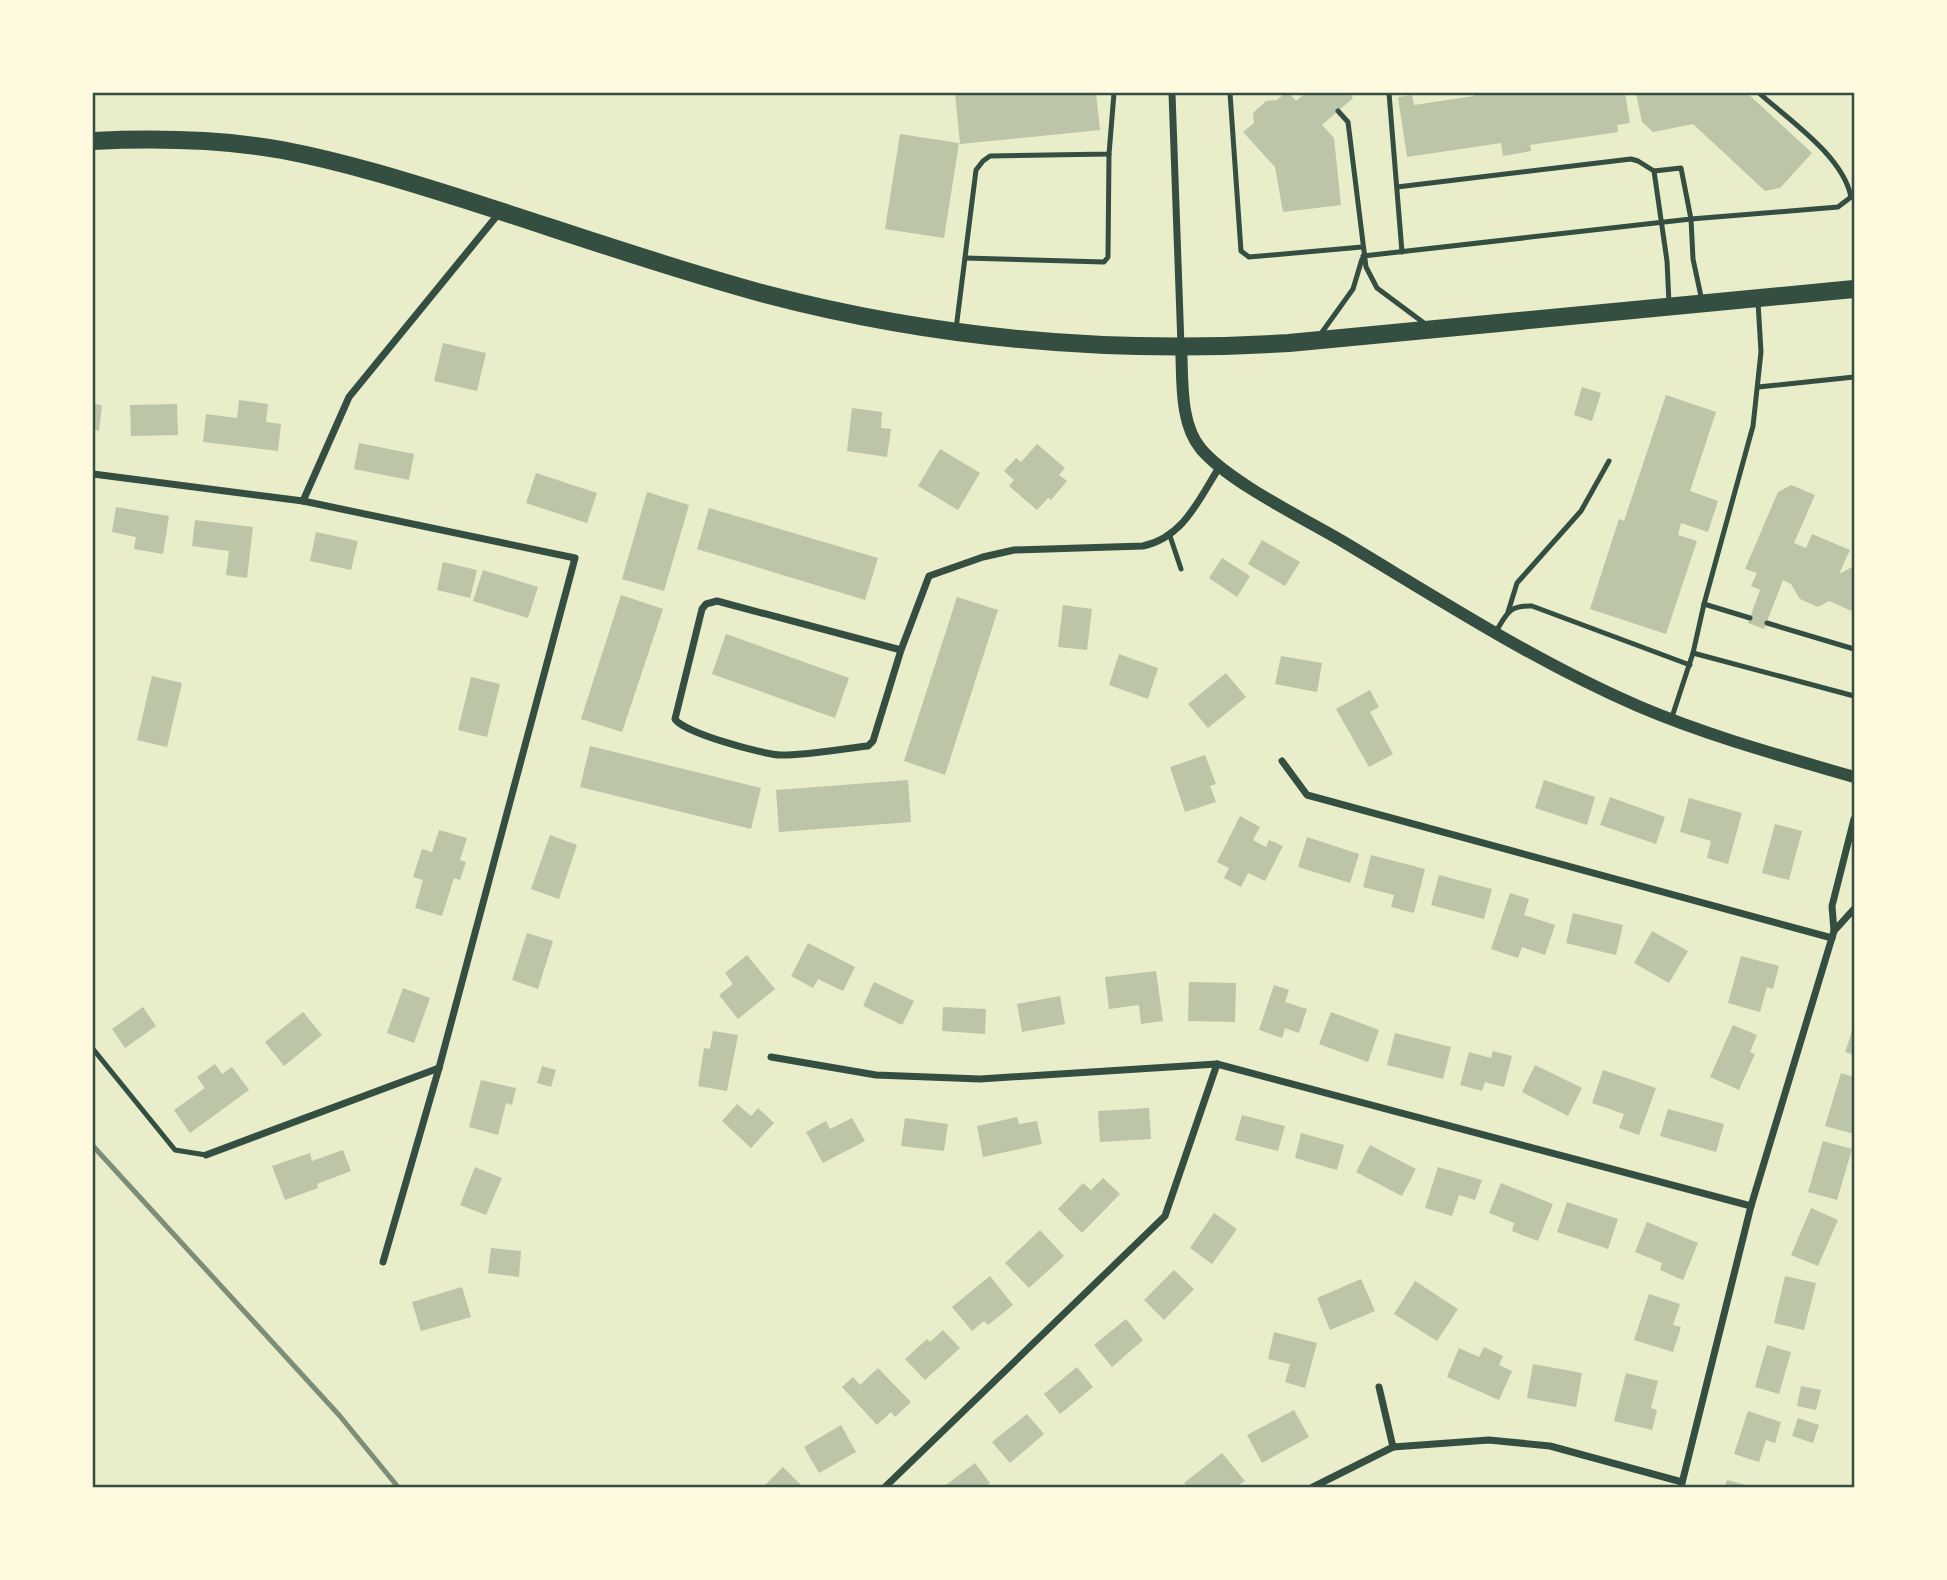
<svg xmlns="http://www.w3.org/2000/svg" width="1947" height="1580" viewBox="0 0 1947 1580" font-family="'DejaVu Sans',sans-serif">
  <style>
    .building { fill: #bcc5a7 }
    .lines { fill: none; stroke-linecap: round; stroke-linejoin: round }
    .service { stroke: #344e41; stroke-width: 5 }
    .minor { stroke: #344e41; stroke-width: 7 }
    .tertiary { stroke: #344e41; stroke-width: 12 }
    .primary { stroke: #344e41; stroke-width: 18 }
    .rail { stroke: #7c8e77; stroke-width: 5 }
    .neatline { fill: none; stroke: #344e41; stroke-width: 2.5 }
  </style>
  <rect width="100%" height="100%" fill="#e9edc9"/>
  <g class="building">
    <path d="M955,93H1096L1100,130L960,144Z"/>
    <path d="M1285,93H1289L1296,101L1306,93H1349L1353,98L1322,125L1334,138L1341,205L1283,212L1275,167L1243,132L1254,123L1253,113L1266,101L1277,100Z"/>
    <path d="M1473,93H1625L1630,123L1617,125L1618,132L1530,145L1531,151L1503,156L1501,143L1407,157L1398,97L1412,95L1414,105L1474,96Z"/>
    <path d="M1636,93H1747L1812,153L1780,188L1765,191L1693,124L1653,132L1642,122Z"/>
    <path d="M900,134L959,143L944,238L885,229Z"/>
    <path d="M443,343L486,353L477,391L434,381Z"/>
    <path d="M1582,387L1601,393L1592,421L1574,415Z"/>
    <path d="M1666,395L1716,412L1690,491L1718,501L1708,532L1681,523L1678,535L1697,541L1666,634L1590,609L1619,519L1624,521Z"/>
    <path d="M239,400L268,404L266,422L281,424L278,451L203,442L206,414L237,418Z"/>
    <path d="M93,404L102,405L99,431L93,430Z"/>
    <path d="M177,404L178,435L131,436L130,405Z"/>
    <path d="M852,408L882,412L881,428L891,429L887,457L847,451Z"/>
    <path d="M359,443L414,454L409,480L354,469Z"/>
    <path d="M1037,444L1065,468L1059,475L1067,481L1051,500L1048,498L1037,510L1009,486L1014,480L1004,471L1016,458L1021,462Z"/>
    <path d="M940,449L980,473L958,510L918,486Z"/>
    <path d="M536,473L597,493L587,523L526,503Z"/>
    <path d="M1791,485L1815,495L1794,543L1806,548L1812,534L1850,550L1839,574L1854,566V612L1829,601L1818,607L1800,599L1791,584L1783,580L1764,629L1748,623L1760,590L1751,586L1757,573L1745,569L1778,492Z"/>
    <path d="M647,492L689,505L664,591L622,579Z"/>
    <path d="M116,507L169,516L163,554L134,549L136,537L112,532Z"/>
    <path d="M709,508L878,558L865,600L697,549Z"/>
    <path d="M195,520L253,527L247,578L226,575L229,551L192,546Z"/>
    <path d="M316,532L358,541L351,570L310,561Z"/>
    <path d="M1262,540L1300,562L1285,586L1248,564Z"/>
    <path d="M1222,558L1250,576L1237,597L1209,578Z"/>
    <path d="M443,562L477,570L470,598L437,590Z"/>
    <path d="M483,570L538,587L528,618L473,601Z"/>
    <path d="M621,595L663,609L622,732L581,719Z"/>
    <path d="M957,597L998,610L945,775L904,761Z"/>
    <path d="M1063,605L1092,609L1087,650L1058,647Z"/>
    <path d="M726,634L849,678L835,718L712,674Z"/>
    <path d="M1119,654L1158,668L1148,699L1109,685Z"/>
    <path d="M1281,656L1322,663L1317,692L1275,684Z"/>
    <path d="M1226,673L1246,697L1208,728L1188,704Z"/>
    <path d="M152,676L182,683L167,747L137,740Z"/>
    <path d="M471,677L500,684L487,737L458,730Z"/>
    <path d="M1370,690L1379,707L1370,712L1393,754L1369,767L1336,709Z"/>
    <path d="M590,746L761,788L751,829L580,787Z"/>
    <path d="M1205,755L1216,784L1210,786L1216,802L1185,812L1170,767Z"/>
    <path d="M908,780L911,822L779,832L776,790Z"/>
    <path d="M1544,780L1595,797L1587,825L1535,808Z"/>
    <path d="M1610,797L1665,817L1656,844L1600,825Z"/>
    <path d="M1689,798L1742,813L1728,864L1707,858L1711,841L1680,832Z"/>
    <path d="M1240,816L1260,827L1253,840L1266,847L1269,840L1283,846L1265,881L1248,873L1241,887L1224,878L1229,868L1217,862Z"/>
    <path d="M1775,824L1802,831L1789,880L1762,873Z"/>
    <path d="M439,830L467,838L460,860L466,862L460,880L454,878L442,916L415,908L423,880L413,877L422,849L432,852Z"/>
    <path d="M550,835L577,845L559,899L531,889Z"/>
    <path d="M1307,837L1359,854L1350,883L1298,867Z"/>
    <path d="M1371,855L1425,869L1414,913L1391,907L1394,895L1363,887Z"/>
    <path d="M1439,875L1492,889L1484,919L1431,905Z"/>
    <path d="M1510,893L1529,899L1524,915L1555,925L1545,955L1522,947L1518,958L1491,949Z"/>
    <path d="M1573,913L1623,925L1616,955L1566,943Z"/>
    <path d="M1652,931L1688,951L1669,983L1634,963Z"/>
    <path d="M527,933L553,941L538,989L512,980Z"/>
    <path d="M808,943L855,967L843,991L818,979L813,988L791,976Z"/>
    <path d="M747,955L775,989L738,1019L719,995L733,984L725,973Z"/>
    <path d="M1741,956L1779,966L1773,989L1767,987L1760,1012L1728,1003Z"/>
    <path d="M1156,971L1163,1021L1141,1024L1139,1005L1109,1009L1105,977Z"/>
    <path d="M874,982L914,1001L902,1025L863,1006Z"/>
    <path d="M1189,982L1236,983L1235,1022L1188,1021Z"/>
    <path d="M1274,985L1289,990L1285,1002L1307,1009L1299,1033L1285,1028L1282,1038L1259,1030Z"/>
    <path d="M403,988L430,998L414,1043L387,1033Z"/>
    <path d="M1060,996L1065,1024L1022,1032L1017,1004Z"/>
    <path d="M143,1007L156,1026L125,1048L112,1029Z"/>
    <path d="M943,1007L986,1009L985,1034L942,1031Z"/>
    <path d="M303,1012L322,1035L284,1066L265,1042Z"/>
    <path d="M1331,1012L1379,1030L1368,1062L1319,1044Z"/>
    <path d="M1733,1025L1757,1035L1750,1052L1755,1054L1739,1090L1710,1077Z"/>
    <path d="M1854,1025V1055L1845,1052Z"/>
    <path d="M713,1031L738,1035L727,1091L698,1086L704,1048L710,1049Z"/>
    <path d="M1395,1033L1451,1047L1443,1079L1387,1065Z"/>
    <path d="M1493,1051L1512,1056L1504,1087L1485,1082L1482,1091L1460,1085L1469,1052L1491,1058Z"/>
    <path d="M215,1064L222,1074L232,1067L249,1090L190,1133L174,1110L205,1088L197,1077Z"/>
    <path d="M1535,1065L1582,1088L1568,1116L1522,1092Z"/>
    <path d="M542,1066L556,1070L551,1087L537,1083Z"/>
    <path d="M1603,1070L1656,1088L1639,1135L1619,1128L1624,1114L1592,1103Z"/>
    <path d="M1841,1073L1854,1077V1134L1825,1126Z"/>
    <path d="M481,1080L516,1088L512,1105L506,1103L498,1135L469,1127Z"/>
    <path d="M737,1104L751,1116L758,1108L774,1123L751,1148L722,1121Z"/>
    <path d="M1149,1108L1151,1139L1100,1142L1098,1111Z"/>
    <path d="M1668,1109L1724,1124L1716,1152L1660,1136Z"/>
    <path d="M1242,1115L1285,1126L1278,1151L1235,1140Z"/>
    <path d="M1017,1117L1019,1124L1037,1121L1042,1144L983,1157L977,1126Z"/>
    <path d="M852,1118L865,1141L823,1163L806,1132L826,1121L830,1129Z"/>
    <path d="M905,1118L948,1124L944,1151L901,1146Z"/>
    <path d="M1301,1133L1344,1145L1337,1170L1295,1158Z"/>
    <path d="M1823,1141L1852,1149L1837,1200L1808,1192Z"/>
    <path d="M1370,1145L1416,1169L1402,1196L1356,1172Z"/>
    <path d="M343,1150L351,1171L317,1184L318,1188L285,1200L272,1166L310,1153L312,1161Z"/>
    <path d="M475,1167L502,1178L486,1215L460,1205Z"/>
    <path d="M1438,1167L1482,1180L1475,1200L1459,1195L1452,1216L1425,1208Z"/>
    <path d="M1103,1178L1120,1194L1082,1233L1058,1209L1083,1183L1091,1190Z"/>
    <path d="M1501,1183L1553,1204L1538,1241L1512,1231L1514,1223L1489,1213Z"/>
    <path d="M1567,1202L1618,1219L1608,1249L1557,1232Z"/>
    <path d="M1811,1208L1838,1220L1818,1266L1791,1255Z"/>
    <path d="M1214,1213L1237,1229L1212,1264L1190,1248Z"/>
    <path d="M1647,1222L1698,1243L1683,1280L1660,1270L1662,1263L1635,1252Z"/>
    <path d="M1040,1230L1064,1256L1029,1288L1005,1263Z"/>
    <path d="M491,1248L521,1251L519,1277L488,1273Z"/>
    <path d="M1174,1270L1194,1289L1164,1320L1144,1300Z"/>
    <path d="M990,1276L1013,1305L988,1325L984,1321L972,1331L952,1307Z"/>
    <path d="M1785,1276L1816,1283L1804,1330L1774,1323Z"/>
    <path d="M1361,1279L1375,1311L1330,1330L1317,1298Z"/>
    <path d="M1415,1281L1458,1309L1437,1341L1394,1314Z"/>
    <path d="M462,1287L471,1317L421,1331L412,1302Z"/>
    <path d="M1649,1294L1680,1304L1673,1325L1681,1327L1673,1352L1634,1340Z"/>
    <path d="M1126,1319L1143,1340L1112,1367L1094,1345Z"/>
    <path d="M943,1330L960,1348L925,1380L905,1359L927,1339L930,1342Z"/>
    <path d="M1274,1332L1317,1343L1305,1388L1285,1382L1290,1364L1268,1359Z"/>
    <path d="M1767,1345L1791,1352L1779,1394L1755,1387Z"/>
    <path d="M1484,1347L1503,1356L1499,1365L1512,1371L1499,1400L1447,1377L1459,1348L1479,1357Z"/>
    <path d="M1533,1364L1582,1373L1576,1407L1527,1398Z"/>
    <path d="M1077,1367L1093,1387L1060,1414L1044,1394Z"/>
    <path d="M878,1368L911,1402L895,1417L891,1412L877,1425L842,1387L853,1377L860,1385Z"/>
    <path d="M1626,1373L1658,1381L1651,1408L1657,1410L1652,1430L1614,1421Z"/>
    <path d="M1801,1386L1821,1390L1816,1410L1797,1406Z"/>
    <path d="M1294,1410L1309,1437L1262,1463L1247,1435Z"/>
    <path d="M1748,1411L1781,1422L1775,1443L1766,1440L1759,1462L1734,1454Z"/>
    <path d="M1027,1414L1044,1434L1010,1463L992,1442Z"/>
    <path d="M1798,1418L1819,1425L1813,1443L1792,1436Z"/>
    <path d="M841,1425L856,1452L819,1473L804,1447Z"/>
    <path d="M1222,1453L1245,1481L1236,1487H1188L1184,1483Z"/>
    <path d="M975,1463L990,1483L985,1487H943Z"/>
    <path d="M783,1467L803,1487H763Z"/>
    <path d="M1727,1480L1750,1486V1487H1725Z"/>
  </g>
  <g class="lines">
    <g class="service">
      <path d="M1230,93L1241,251L1249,257L1362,247"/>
      <path d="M1389,93L1402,252"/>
      <path d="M1338,111L1348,122L1366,267L1377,288L1428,326"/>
      <path d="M1654,171L1667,261L1669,303"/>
      <path d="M1397,187L1631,159L1638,161L1654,171L1681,168L1691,219L1693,259L1702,301"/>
      <path d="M1363,256L1691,219L1838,207L1851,197C1843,156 1789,120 1759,93"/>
      <path d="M965,258L1104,262L1108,257L1109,154"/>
      <path d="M956,329L976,170L983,161L990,156L1109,154L1114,93"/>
      <path d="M1320,335L1353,289L1362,259"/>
      <path d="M1758,387L1854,377"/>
      <path d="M1170,536L1181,569"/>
      <path d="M1704,604L1750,618"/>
      <path d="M1508,612L1517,583L1581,511L1609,461"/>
      <path d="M1767,623L1854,649"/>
      <path d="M1495,633C1507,614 1508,605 1532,606L1690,665"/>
      <path d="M1693,653L1854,696"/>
      <path d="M1672,717L1693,653L1704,604L1753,426L1761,352L1758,302"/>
      <path d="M93,1049L175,1150L206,1155"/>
    </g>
    <g class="minor">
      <path d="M1172,93L1181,346"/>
      <path d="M93,474L303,501L575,558L439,1068L383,1262"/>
      <path d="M303,501L349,397L500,212"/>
      <path d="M901,650L717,601L706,604L702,609L675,719C682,732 764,755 781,755C810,755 839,749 868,746L873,741L901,650L929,576L983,557L1014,550L1143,546C1184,537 1199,499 1220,466"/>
      <path d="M1282,761L1307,795L1832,938"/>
      <path d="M1834,931L1854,909"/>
      <path d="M771,1057L876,1075L980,1079L1217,1064L1751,1206"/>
      <path d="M206,1155L439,1068"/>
      <path d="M1379,1387L1393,1447"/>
      <path d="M885,1487L1165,1216L1217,1064"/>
      <path d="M1313,1487L1393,1447L1489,1440L1550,1446L1682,1482"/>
      <path d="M1681,1487L1751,1206L1834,931L1832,906L1854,819"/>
    </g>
    <path class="tertiary" d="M1181,346C1183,378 1179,423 1201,449C1229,482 1303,518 1342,541C1439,599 1534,661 1638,706C1708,736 1782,756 1854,777"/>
    <path class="primary" d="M93,141C156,138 220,139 282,150C345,162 406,181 466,200C566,232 665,267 765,294C936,339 1113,354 1289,343L1854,289"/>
    <path class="rail" d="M93,1146L339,1415L398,1487"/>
  </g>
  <rect width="1947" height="1580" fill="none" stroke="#fefae0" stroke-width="189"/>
  <rect x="94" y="94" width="1759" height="1392" class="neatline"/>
</svg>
